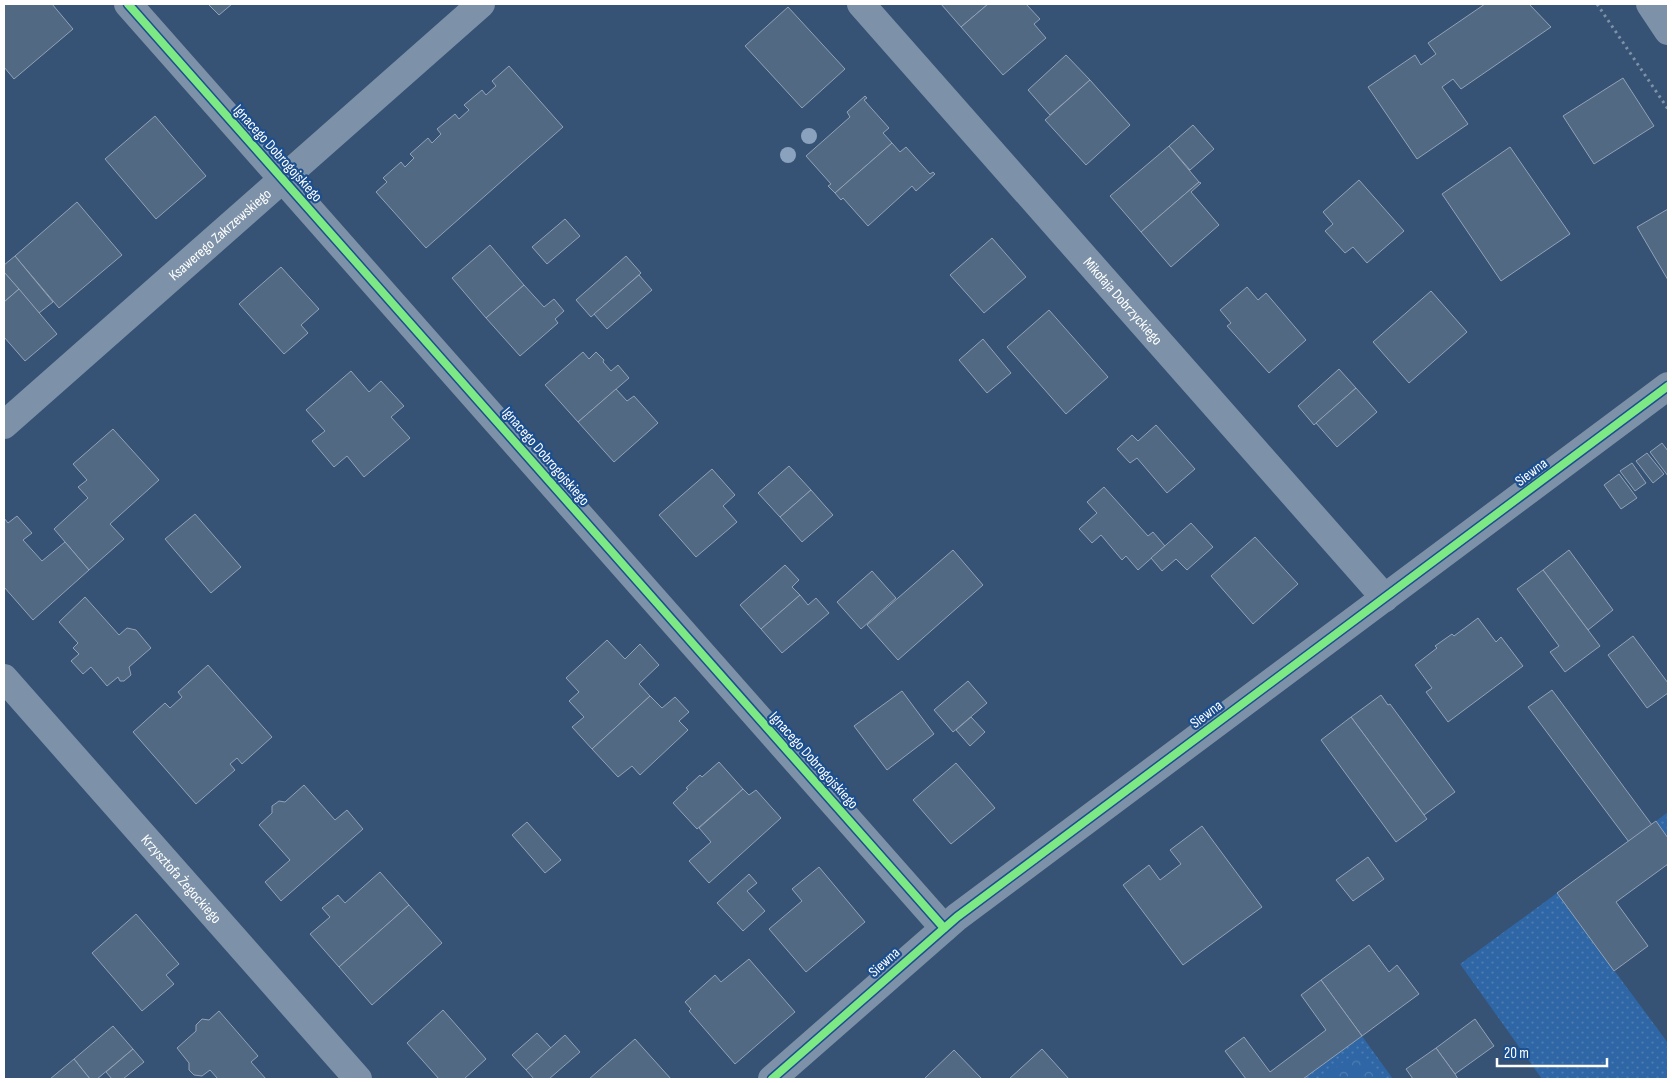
<svg xmlns="http://www.w3.org/2000/svg" width="1672" height="1083" viewBox="0 0 1672 1083" font-family="'Sofia Sans Condensed',sans-serif">
  <style>
    .grass { fill: url(#grass-dots) }
    .forest { fill: url(#forest-crowns) }
    .building { fill: #526984; stroke: #92a2b6 }
    .lines { fill: none; stroke-linecap: round; stroke-linejoin: round }
    .path { stroke: #7d92a8; stroke-width: 3; stroke-dasharray: 2.5 4; stroke-linecap: butt }
    .minor { stroke: #7d92a8; stroke-width: 28 }
    .tertiary { stroke: #7d92a8; stroke-width: 28 }
    .cycleway-casing { stroke: #1b4f8f; stroke-width: 11 }
    .cycleway { stroke: #7ce984; stroke-width: 8 }
    .tree { fill: #8aa2be }
    .labels { text-anchor: middle; stroke-width: 4.5; stroke-linejoin: round; paint-order: stroke }
    .street-label { font-size: 15px; fill: #fff; stroke: #1b4f8f }
  </style>
  <defs>
    <pattern id="grass-dots" width="8" height="8" patternUnits="userSpaceOnUse" patternTransform="scale(1.25)"><rect width="8" height="8" fill="#2f66a5"/><path d="M2 2h.1M6 6h.1" fill="none" stroke="#4e7db2" stroke-width="1.8" stroke-linecap="round"/></pattern>
    <pattern id="forest-crowns" width="20" height="18" patternUnits="userSpaceOnUse" patternTransform="scale(1.25)"><rect width="20" height="18" fill="#2f66a5"/><path d="M2 6a3 3 0 1 1 6 0M12 15a3 3 0 1 1 6 0" fill="none" stroke="#4e7db2"/></pattern>
  </defs>
  <rect width="100%" height="100%" fill="#365274"/>
  <g class="grass">
    <path d="M1668,812V833L1666,835L1656,821Z"/>
    <path d="M1557,893L1668,1043V1079H1542L1460,964Z"/>
    <path d="M1362,1036L1393,1079H1303Z"/>
  </g>
  <path class="forest" d="M1358,1051L1382,1079H1321Z"/>
  <g class="building">
    <path d="M4,4H52L73,29L14,79L4,67Z"/>
    <path d="M208,4H232L219,15Z"/>
    <path d="M941,4H988L961,27Z"/>
    <path d="M988,4H1026L1040,19L1034,24L1046,38L1003,75L961,27Z"/>
    <path d="M1485,4H1529L1551,27L1461,89L1453,79L1442,87L1468,124L1417,159L1368,87L1415,55L1421,65L1436,54L1428,43Z"/>
    <path d="M788,7L845,69L802,108L745,46Z"/>
    <path d="M1066,55L1090,80L1050,115L1028,90Z"/>
    <path d="M509,66L563,127L426,248L376,192L387,182L383,178L401,162L405,167L414,158L410,154L428,138L432,143L441,134L437,129L455,114L459,119L469,110L464,105L482,90L486,95L496,86L492,81Z"/>
    <path d="M1623,78L1654,126L1594,164L1563,116Z"/>
    <path d="M1090,80L1130,125L1086,165L1045,120Z"/>
    <path d="M865,96L867,98L864,100L889,128L883,133L892,143L835,193L828,186L831,184L806,156L850,117L847,112Z"/>
    <path d="M155,116L206,176L156,219L105,159Z"/>
    <path d="M1193,125L1214,149L1190,170L1169,146Z"/>
    <path d="M892,143L900,152L906,147L930,174L933,172L935,174L916,191L912,186L868,226L843,198L841,200L835,193Z"/>
    <path d="M1169,146L1199,182L1141,232L1110,196Z"/>
    <path d="M1510,147L1570,234L1501,281L1442,194Z"/>
    <path d="M1359,180L1404,231L1367,263L1353,247L1345,253L1325,231L1333,224L1323,212Z"/>
    <path d="M1199,182L1201,183L1191,192L1219,225L1171,267L1141,232Z"/>
    <path d="M77,202L122,255L59,308L15,256Z"/>
    <path d="M1668,209V280L1637,227Z"/>
    <path d="M565,219L580,236L547,264L532,247Z"/>
    <path d="M992,238L1026,277L984,313L950,275Z"/>
    <path d="M490,245L524,285L486,318L452,278Z"/>
    <path d="M15,256L53,302L39,313L4,272V265Z"/>
    <path d="M626,256L641,273L591,317L576,300Z"/>
    <path d="M281,267L319,309L301,325L308,333L284,354L239,304Z"/>
    <path d="M4,272L19,289L4,302Z"/>
    <path d="M639,275L652,290L607,329L594,314Z"/>
    <path d="M524,285L544,307L554,299L564,311L555,319L558,323L520,356L486,318Z"/>
    <path d="M1247,287L1258,300L1266,293L1306,340L1269,373L1227,326L1231,323L1220,310Z"/>
    <path d="M19,289L57,334L25,361L4,337V302Z"/>
    <path d="M1431,291L1467,332L1409,383L1373,342Z"/>
    <path d="M1049,310L1108,377L1066,414L1007,347Z"/>
    <path d="M983,339L1011,373L987,393L959,360Z"/>
    <path d="M583,352L589,359L596,352L604,360L603,362L611,371L618,365L629,378L578,422L545,385Z"/>
    <path d="M1339,369L1356,388L1314,425L1298,406Z"/>
    <path d="M351,371L369,392L381,381L404,406L391,417L410,438L364,477L347,456L334,467L312,441L325,431L306,410Z"/>
    <path d="M1356,388L1377,412L1337,447L1316,423Z"/>
    <path d="M616,389L627,401L634,396L658,423L614,462L578,422Z"/>
    <path d="M1156,425L1195,469L1167,493L1137,458L1130,463L1117,449L1132,435L1138,441Z"/>
    <path d="M113,429L159,480L110,524L124,539L89,570L54,529L88,498L78,487L87,480L73,464Z"/>
    <path d="M1662,443L1668,451V476L1650,452Z"/>
    <path d="M1647,453L1664,474L1653,483L1636,461Z"/>
    <path d="M1632,463L1646,483L1635,491L1620,471Z"/>
    <path d="M789,466L811,490L780,517L758,493Z"/>
    <path d="M712,469L735,495L723,506L737,522L696,557L659,515Z"/>
    <path d="M1619,474L1637,498L1621,509L1604,485Z"/>
    <path d="M1104,487L1148,536L1153,532L1165,546L1138,570L1126,556L1122,560L1101,535L1092,543L1079,529L1097,513L1087,502Z"/>
    <path d="M811,490L833,515L802,542L780,517Z"/>
    <path d="M195,514L241,567L211,593L165,539Z"/>
    <path d="M17,516L32,533L23,540L42,561L65,542L89,570L33,620L4,587V518L8,523Z"/>
    <path d="M1191,523L1213,547L1187,570L1176,559L1162,571L1151,558Z"/>
    <path d="M1255,537L1298,584L1253,624L1211,576Z"/>
    <path d="M953,550L983,585L898,660L867,625Z"/>
    <path d="M1569,550L1613,610L1588,630L1543,570Z"/>
    <path d="M785,565L799,580L792,587L800,595L761,629L740,605Z"/>
    <path d="M1543,570L1600,646L1565,672L1550,652L1559,646L1517,589Z"/>
    <path d="M872,571L896,598L861,629L837,602Z"/>
    <path d="M800,595L808,605L816,598L829,613L782,653L761,629Z"/>
    <path d="M85,597L119,635L127,628L136,630L151,648L129,667L131,675L124,681H120L118,677L107,686L91,667L83,674L71,661L79,654L73,648L78,643L59,622Z"/>
    <path d="M1478,618L1496,642L1501,637L1523,666L1448,722L1426,692L1432,688L1415,665L1437,648L1435,646L1452,634L1454,636Z"/>
    <path d="M1633,636L1668,683V693L1647,708L1608,655Z"/>
    <path d="M607,640L625,659L640,644L659,665L639,684L650,696L592,749L572,727L584,717L569,701L579,692L566,678Z"/>
    <path d="M208,665L272,737L242,764L237,758L230,764L235,770L196,804L133,732L165,703L170,708L182,697L178,692Z"/>
    <path d="M968,681L987,703L953,732L934,710Z"/>
    <path d="M1552,690L1652,825L1629,842L1528,707Z"/>
    <path d="M902,691L934,734L887,770L854,726Z"/>
    <path d="M1381,695L1388,705L1390,704L1455,792L1424,815L1351,717Z"/>
    <path d="M650,696L662,708L675,697L689,712L679,721L688,730L640,775L632,766L618,777L592,749Z"/>
    <path d="M971,717L985,732L970,746L956,730Z"/>
    <path d="M1351,717L1427,819L1396,842L1321,740Z"/>
    <path d="M719,762L743,789L697,829L673,803L688,789L686,788L700,775L702,777Z"/>
    <path d="M956,763L995,808L951,844L913,800Z"/>
    <path d="M304,785L335,820L347,810L363,829L281,901L265,882L290,860L259,825L272,813V806L279,801L285,802Z"/>
    <path d="M743,789L749,795L756,790L781,818L709,883L689,861L711,842L699,828Z"/>
    <path d="M1656,821L1668,838V864L1616,902L1648,946L1614,971L1557,893Z"/>
    <path d="M527,822L561,860L545,873L512,835Z"/>
    <path d="M1202,826L1262,907L1183,965L1123,885L1149,865L1160,880L1181,864L1170,850Z"/>
    <path d="M1368,857L1384,879L1353,901L1336,880Z"/>
    <path d="M819,867L865,922L806,972L769,929L802,901L792,889Z"/>
    <path d="M380,872L409,905L339,967L310,934L330,917L322,908L338,895L345,903Z"/>
    <path d="M749,874L757,883L747,891L765,911L743,931L717,903Z"/>
    <path d="M409,905L442,943L372,1005L339,967Z"/>
    <path d="M136,914L179,964L166,975L174,984L142,1011L92,953Z"/>
    <path d="M1369,945L1389,972L1397,965L1419,994L1362,1036L1321,980Z"/>
    <path d="M749,959L795,1012L735,1064L689,1011L691,1009L685,1002L715,975L721,982Z"/>
    <path d="M1321,980L1362,1036L1303,1079H1246L1225,1051L1244,1037L1270,1072L1326,1030L1301,995Z"/>
    <path d="M443,1010L486,1059L464,1079H439L407,1043Z"/>
    <path d="M219,1011L258,1056L251,1062L266,1079H218L210,1070L202,1076L194,1075L189,1070V1063L177,1048L196,1031V1025L202,1019L209,1020Z"/>
    <path d="M1475,1019L1494,1046L1455,1074L1436,1048Z"/>
    <path d="M113,1026L133,1049L97,1079H90L74,1059Z"/>
    <path d="M537,1033L551,1048L526,1070L512,1055Z"/>
    <path d="M565,1035L580,1052L549,1079H534L526,1070Z"/>
    <path d="M635,1039L671,1079H589Z"/>
    <path d="M1436,1048L1455,1074L1458,1079H1413L1406,1069Z"/>
    <path d="M133,1049L144,1062L123,1079H112L106,1072Z"/>
    <path d="M1042,1049L1069,1079H1009Z"/>
    <path d="M954,1050L982,1079H926L925,1078Z"/>
    <path d="M74,1059L90,1079H50Z"/>
  </g>
  <g class="lines">
    <path class="path" d="M1597,4L1668,109"/>
    <g class="minor">
      <path d="M128,4L944,928"/>
      <path id="s1" d="M861,4L1385,598"/>
      <path id="s2" d="M4,425L481,4"/>
      <path id="s3" d="M4,678L358,1079"/>
      <path d="M772,1079L957,917L1668,386"/>
    </g>
    <path class="tertiary" d="M1650,4L1668,31"/>
    <g class="cycleway-casing">
      <g id="cycleway">
        <path d="M128,4L944,928"/>
        <path d="M772,1079L957,917L1668,386"/>
      </g>
    </g>
    <use href="#cycleway" class="cycleway"/>
  </g>
  <g class="tree">
    <circle cx="809" cy="136" r="8"/>
    <circle cx="788" cy="155" r="8"/>
  </g>
  <g class="labels">
    <g class="street-label">
      <text transform="translate(278 153) rotate(48)" y="5">Ignacego Dobrogojskiego</text>
      <text dy="5" stroke="none"><textPath href="#s2" startOffset="288">Ksawerego Zakrzewskiego</textPath></text>
      <text dy="5" stroke="none"><textPath href="#s1" startOffset="396">Mikołaja Dobrzyckiego</textPath></text>
      <text transform="translate(546 456) rotate(49)" y="5">Ignacego Dobrogojskiego</text>
      <text transform="translate(1531 472) rotate(-37)" y="5">Siewna</text>
      <text transform="translate(1206 714) rotate(-37)" y="5">Siewna</text>
      <text transform="translate(814 760) rotate(48)" y="5">Ignacego Dobrogojskiego</text>
      <text dy="5" stroke="none"><textPath href="#s3" startOffset="268">Krzysztofa Żegockiego</textPath></text>
      <text transform="translate(884 962) rotate(-42)" y="5">Siewna</text>
    </g>
  </g>
  <rect width="1672" height="1083" fill="none" stroke="#ffffff" stroke-width="10"/>
  <path d="M1497 1058v8h110v-8" fill="none" stroke="#ffffff" stroke-width="2.5"/>
  <text x="1504" y="1058" font-size="15" fill="#ffffff" stroke="#1b4f8f" stroke-width="4" paint-order="stroke">20 m</text>
</svg>
